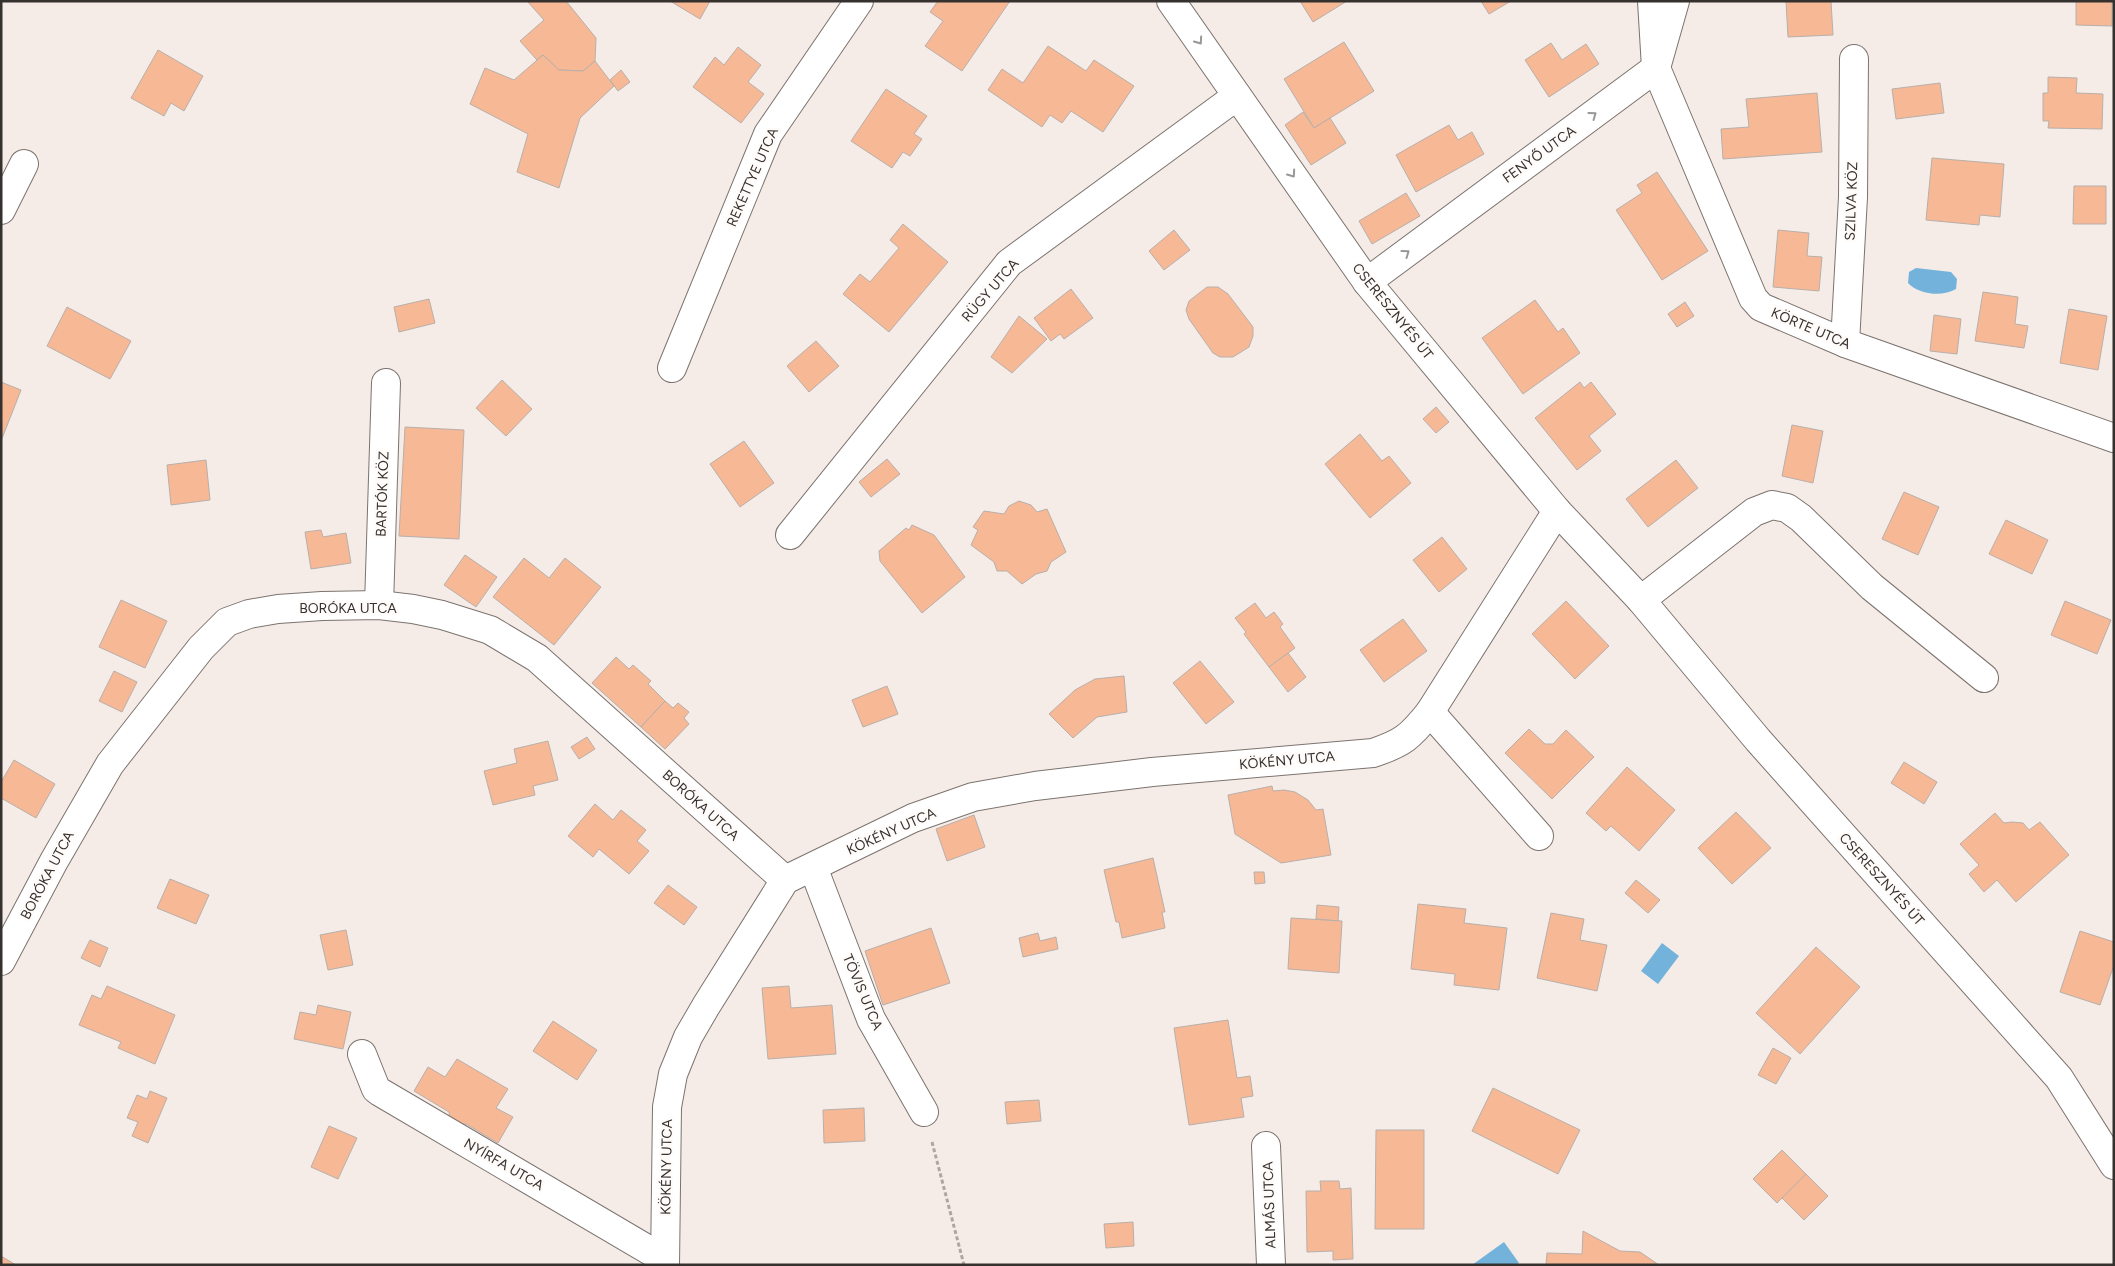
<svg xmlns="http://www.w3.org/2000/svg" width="2115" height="1266" viewBox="0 0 2115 1266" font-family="Figtree,sans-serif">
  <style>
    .water { fill: #73b3db }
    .building { fill: #f7b896; stroke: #b8afaa }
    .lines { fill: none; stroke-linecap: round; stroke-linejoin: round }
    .street-casing { stroke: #7c736f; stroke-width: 30 }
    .path { stroke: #aea6a2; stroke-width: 3; stroke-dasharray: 4 2.5; stroke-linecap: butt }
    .street { stroke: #fff; stroke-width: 28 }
    .oneway { stroke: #9a9897 }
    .labels { text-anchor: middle; stroke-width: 5; stroke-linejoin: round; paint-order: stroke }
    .street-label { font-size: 14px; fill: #35312f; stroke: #fffbf9 }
  </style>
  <rect width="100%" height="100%" fill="#f6ece7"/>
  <g class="water">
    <path d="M1916,268L1951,272L1957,279L1956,289C1943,297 1919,295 1908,283L1909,272Z"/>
    <path d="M1662,943L1679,956L1658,984L1641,971Z"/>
    <path d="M1504,1242L1519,1263L1516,1265H1472Z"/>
  </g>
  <g class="building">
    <path d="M527,1H566L596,38L595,61L583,71L559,70L543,55L537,60L520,41L544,20Z"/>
    <path d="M670,1H710L700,19Z"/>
    <path d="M938,1H1010L962,71L925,46L943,21L930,12Z"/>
    <path d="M1300,1H1347L1313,22Z"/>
    <path d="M1481,1H1511L1489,14Z"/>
    <path d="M1786,1H1831L1833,35L1788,37Z"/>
    <path d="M2076,1H2112V26L2076,25Z"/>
    <path d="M1344,42L1374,91L1314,128L1284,79Z"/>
    <path d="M1551,43L1562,60L1586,44L1599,64L1549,97L1525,60Z"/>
    <path d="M1048,46L1086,71L1094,60L1134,86L1103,132L1071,111L1062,123L1050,115L1042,127L988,90L1002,69L1023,83Z"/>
    <path d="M738,47L761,65L748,82L764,94L741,123L693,87L715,57L724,65Z"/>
    <path d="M158,50L203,76L184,111L171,103L164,116L131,98Z"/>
    <path d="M543,55L559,70L583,71L595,61L614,86L580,118L559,188L517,172L528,134L470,104L485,68L514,80Z"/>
    <path d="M621,70L630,82L618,91L610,80Z"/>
    <path d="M2048,77L2077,78L2076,93L2103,94L2102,129L2048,128L2049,121H2043V93H2048Z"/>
    <path d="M1940,83L1944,113L1896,119L1892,89Z"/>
    <path d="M886,89L927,116L914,134L922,139L910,156L903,152L892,168L851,141Z"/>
    <path d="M1817,93L1822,152L1723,159L1721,129L1749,127L1746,99Z"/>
    <path d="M1303,112L1314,128L1330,118L1346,143L1311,165L1285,125Z"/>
    <path d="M1449,125L1458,140L1472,132L1484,154L1416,192L1396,155Z"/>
    <path d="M1932,158L2004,164L2000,217L1980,215L1979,225L1926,220Z"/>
    <path d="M1657,172L1708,251L1662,280L1616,210L1642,193L1637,185Z"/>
    <path d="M2074,186H2106V224H2073Z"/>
    <path d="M1406,193L1420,216L1372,244L1359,221Z"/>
    <path d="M903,224L948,262L889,332L843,294L860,274L870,282L899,248L890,240Z"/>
    <path d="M1174,230L1190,250L1164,270L1149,251Z"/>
    <path d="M1778,230L1809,233L1807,256L1822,257L1819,291L1773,287Z"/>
    <path d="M1207,287H1218L1228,294L1253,327V336L1249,347L1233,357H1220L1213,353L1189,319L1186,310L1189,301Z"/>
    <path d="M1071,289L1093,318L1064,339L1060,334L1051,341L1034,318Z"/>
    <path d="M1983,292L2018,297L2015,324L2028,326L2024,348L1975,341Z"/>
    <path d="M429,299L435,323L399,332L394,307Z"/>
    <path d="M1535,300L1558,332L1563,328L1580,353L1523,394L1482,338Z"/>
    <path d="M1685,302L1694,316L1677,327L1668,314Z"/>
    <path d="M67,307L131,341L110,379L47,346Z"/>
    <path d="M2069,309L2107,316L2098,370L2060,363Z"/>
    <path d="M1934,315L1961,319L1957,354L1930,351Z"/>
    <path d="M1019,316L1047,339L1012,373L991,357Z"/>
    <path d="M816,341L839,366L809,392L787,366Z"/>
    <path d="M502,380L532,409L506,436L476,408Z"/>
    <path d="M1,382L21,390L1,441Z"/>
    <path d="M1580,382L1584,388L1591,382L1616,414L1589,436L1601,451L1577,470L1535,418Z"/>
    <path d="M1436,407L1449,422L1436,433L1423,419Z"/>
    <path d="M1792,425L1823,431L1813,483L1782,476Z"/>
    <path d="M405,427L464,430L459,539L399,536Z"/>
    <path d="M1360,434L1382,461L1389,456L1411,483L1370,518L1325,464Z"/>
    <path d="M744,441L774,483L740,507L710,464Z"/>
    <path d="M887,459L900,474L871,497L859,482Z"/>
    <path d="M206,460L210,500L171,505L167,465Z"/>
    <path d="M1676,460L1698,488L1648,527L1626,499Z"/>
    <path d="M1904,492L1939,507L1918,555L1882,539Z"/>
    <path d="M1019,501L1031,505L1037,512L1047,509L1066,552L1051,562L1047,571L1036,574L1022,584L1007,571H997L994,562L971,545L978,530L973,527L984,511L1004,514L1009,506Z"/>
    <path d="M2006,520L2048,540L2032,574L1989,554Z"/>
    <path d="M912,525L934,535L965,577L922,613L880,561L879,551L906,528L909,530Z"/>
    <path d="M321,530L323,537L346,533L351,563L311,569L305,532Z"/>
    <path d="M1442,537L1467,569L1439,592L1413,560Z"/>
    <path d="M465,555L497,577L476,607L444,585Z"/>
    <path d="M524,558L549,578L565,558L601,587L554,645L493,597Z"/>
    <path d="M121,600L167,621L145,668L99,647Z"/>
    <path d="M1566,601L1609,646L1575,679L1532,634Z"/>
    <path d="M2065,601L2111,620L2097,654L2051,635Z"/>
    <path d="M1255,603L1266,618L1274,612L1283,624L1280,627L1295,648L1269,667L1244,634L1246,632L1235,618Z"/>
    <path d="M1403,619L1427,651L1384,682L1360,650Z"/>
    <path d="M1288,653L1306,677L1288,692L1269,667Z"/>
    <path d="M616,657L629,669L633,665L651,681L648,684L665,701L641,727L592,683Z"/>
    <path d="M1200,661L1234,702L1206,724L1173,683Z"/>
    <path d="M114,671L137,682L122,712L99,701Z"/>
    <path d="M1124,676L1127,712L1097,717L1073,738L1049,714L1075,690L1095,679Z"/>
    <path d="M887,686L898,714L863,727L852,700Z"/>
    <path d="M665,701L673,708L678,703L689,712L684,718L689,724L665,749L641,727Z"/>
    <path d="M1529,729L1545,744H1553L1566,730L1594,757L1552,799L1505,753Z"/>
    <path d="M587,737L595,749L579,759L571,747Z"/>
    <path d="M548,741L558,780L533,786L535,795L493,805L484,771L517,763L514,749Z"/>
    <path d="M14,760L55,784L36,818L1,798V782Z"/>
    <path d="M1904,762L1937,782L1924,804L1891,783Z"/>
    <path d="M1627,767L1675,810L1639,851L1611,826L1606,831L1586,813Z"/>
    <path d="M1272,786L1273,791L1284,790L1295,792L1308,800L1316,810L1323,809L1331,855L1281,863L1235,834L1228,795Z"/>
    <path d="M595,804L613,820L621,810L646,830L637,841L649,851L629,874L599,849L593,857L568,836Z"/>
    <path d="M1736,812L1771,848L1732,884L1698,848Z"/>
    <path d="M1995,813L2004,823L2012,822L2023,823L2029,830L2040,822L2069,855L2016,902L1997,880L1984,892L1969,874L1979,865L1960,844Z"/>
    <path d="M974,815L985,847L947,861L936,829Z"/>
    <path d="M1153,858L1165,912H1162L1165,928L1122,938L1119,922H1116L1104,870Z"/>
    <path d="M1254,872H1264L1265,883L1255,884Z"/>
    <path d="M170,879L209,895L196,924L157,908Z"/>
    <path d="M1636,880L1660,900L1648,913L1625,893Z"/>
    <path d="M668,885L697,907L684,925L654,903Z"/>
    <path d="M1418,904L1466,909L1464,923L1507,928L1499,990L1454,985L1455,974L1411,969Z"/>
    <path d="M1317,905L1339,907L1338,921L1316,919Z"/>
    <path d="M1551,913L1584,919L1580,940L1607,945L1597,991L1537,978Z"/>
    <path d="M1291,918L1342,921L1339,973L1288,969Z"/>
    <path d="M931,928L950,983L883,1005L865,951Z"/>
    <path d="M346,930L353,965L328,970L320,935Z"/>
    <path d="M2080,931L2114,942V965L2100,1005L2060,992Z"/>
    <path d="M1038,933L1040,941L1056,937L1058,949L1023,957L1019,938Z"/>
    <path d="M90,940L108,948L100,967L81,958Z"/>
    <path d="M1816,947L1860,987L1800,1054L1756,1013Z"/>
    <path d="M107,986L175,1015L155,1064L118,1048L121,1042L79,1025L92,995L101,999Z"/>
    <path d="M789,986L791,1008L832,1005L836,1054L768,1059L762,988Z"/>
    <path d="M318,1005L351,1012L343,1049L294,1039L300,1012L316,1015Z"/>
    <path d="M1228,1020L1237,1078L1250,1076L1253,1096L1241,1098L1244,1117L1189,1125L1174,1028Z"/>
    <path d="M553,1021L597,1050L577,1080L533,1051Z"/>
    <path d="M1773,1048L1791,1058L1776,1084L1758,1075Z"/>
    <path d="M457,1059L508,1089L496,1108L513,1117L498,1143L466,1124L460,1125L450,1119L449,1112L414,1091L428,1067L445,1077Z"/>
    <path d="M1493,1088L1580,1130L1558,1174L1472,1131Z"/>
    <path d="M150,1091L167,1098L148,1143L132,1136L138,1122L127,1118L137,1095L147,1099Z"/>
    <path d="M1039,1100L1041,1121L1007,1124L1005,1102Z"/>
    <path d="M864,1108L865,1141L824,1143L823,1110Z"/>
    <path d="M329,1126L357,1138L338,1179L311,1167Z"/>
    <path d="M1376,1130H1424V1229H1375Z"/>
    <path d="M1782,1150L1806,1174L1777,1203L1753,1179Z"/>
    <path d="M1806,1174L1828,1196L1804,1220L1782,1198Z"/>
    <path d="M1320,1181H1339L1340,1189L1351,1188L1353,1259L1333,1260V1251L1307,1252L1306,1191H1321Z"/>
    <path d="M1133,1222L1134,1246L1106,1248L1104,1224Z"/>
    <path d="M1583,1231L1620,1251L1640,1252L1659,1265H1546L1547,1253L1582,1254Z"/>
    <path d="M1,1256L16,1265H1Z"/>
  </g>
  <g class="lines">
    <g class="street-casing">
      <g id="street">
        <path d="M1171,1L1367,282L1557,511L1641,600L1758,740L2059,1078L2114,1165"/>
        <path d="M1652,1L1656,68L1753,298L1761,307L1845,343L2114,438"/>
        <path d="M1,210L24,164"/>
        <path d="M1367,282L1656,68L1675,1"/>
        <path d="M1845,343L1853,197L1854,59"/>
        <path d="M672,368L768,134L859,1"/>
        <path d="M790,535L1009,263L1237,96"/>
        <path d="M1641,600L1754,512L1772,505L1787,508L1801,518L1872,587L1984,678"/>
        <path d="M379,605L386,383"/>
        <path d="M1430,712L1539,836"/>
        <path d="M813,867L871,1019L924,1112"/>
        <path d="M1,961L54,861L110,764L201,648L227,622L249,614L278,609L322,606L379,605L413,609L442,615L490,630L537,658L785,880"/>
        <path d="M362,1054L376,1089L380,1092L664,1259"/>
        <path d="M1266,1146L1271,1265"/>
        <path d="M665,1265L667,1107L673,1074L688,1037L706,1006L785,880L913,818L973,797L1035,786L1152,772L1373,753C1403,743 1410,737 1430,712L1557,511"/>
      </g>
    </g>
    <path class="path" d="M932,1142L964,1265"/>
    <use href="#street" class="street"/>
  </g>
  <defs><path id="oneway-chevron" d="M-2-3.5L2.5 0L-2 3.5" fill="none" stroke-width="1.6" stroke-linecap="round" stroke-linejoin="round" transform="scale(1.25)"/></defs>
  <g class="oneway">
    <use href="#oneway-chevron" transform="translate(1199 41) rotate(55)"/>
    <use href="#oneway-chevron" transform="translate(1593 115) rotate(-36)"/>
    <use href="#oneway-chevron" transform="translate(1292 174) rotate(55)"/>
    <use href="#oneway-chevron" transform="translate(1406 253) rotate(-36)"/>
  </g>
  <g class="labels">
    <g class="street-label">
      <text transform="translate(1539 154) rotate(-36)" y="5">FENYŐ UTCA</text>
      <text transform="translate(752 177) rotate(-66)" y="5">REKETTYE UTCA</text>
      <text transform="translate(1851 201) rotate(-88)" y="5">SZILVA KÖZ</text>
      <text transform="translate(990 290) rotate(-49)" y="5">RÜGY UTCA</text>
      <text transform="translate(1393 311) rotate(51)" y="5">CSERESZNYÉS ÚT</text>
      <text transform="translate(1811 328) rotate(23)" y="5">KÖRTE UTCA</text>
      <text transform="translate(382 494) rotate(-88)" y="5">BARTÓK KÖZ</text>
      <text x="348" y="613">BORÓKA UTCA</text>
      <text transform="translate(1287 760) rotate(-5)" y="5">KÖKÉNY UTCA</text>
      <text transform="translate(701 805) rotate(42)" y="5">BORÓKA UTCA</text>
      <text transform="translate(891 831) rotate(-24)" y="5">KÖKÉNY UTCA</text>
      <text transform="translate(47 875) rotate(-62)" y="5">BORÓKA UTCA</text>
      <text transform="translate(1882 879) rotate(48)" y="5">CSERESZNYÉS ÚT</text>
      <text transform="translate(863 992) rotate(67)" y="5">TÖVIS UTCA</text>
      <text transform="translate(504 1164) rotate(30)" y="5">NYÍRFA UTCA</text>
      <text transform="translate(666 1167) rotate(-89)" y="5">KÖKÉNY UTCA</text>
      <text transform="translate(1269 1205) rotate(-92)" y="5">ALMÁS UTCA</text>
    </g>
  </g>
  <rect width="2115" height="1266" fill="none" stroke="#35312f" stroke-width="5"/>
</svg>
